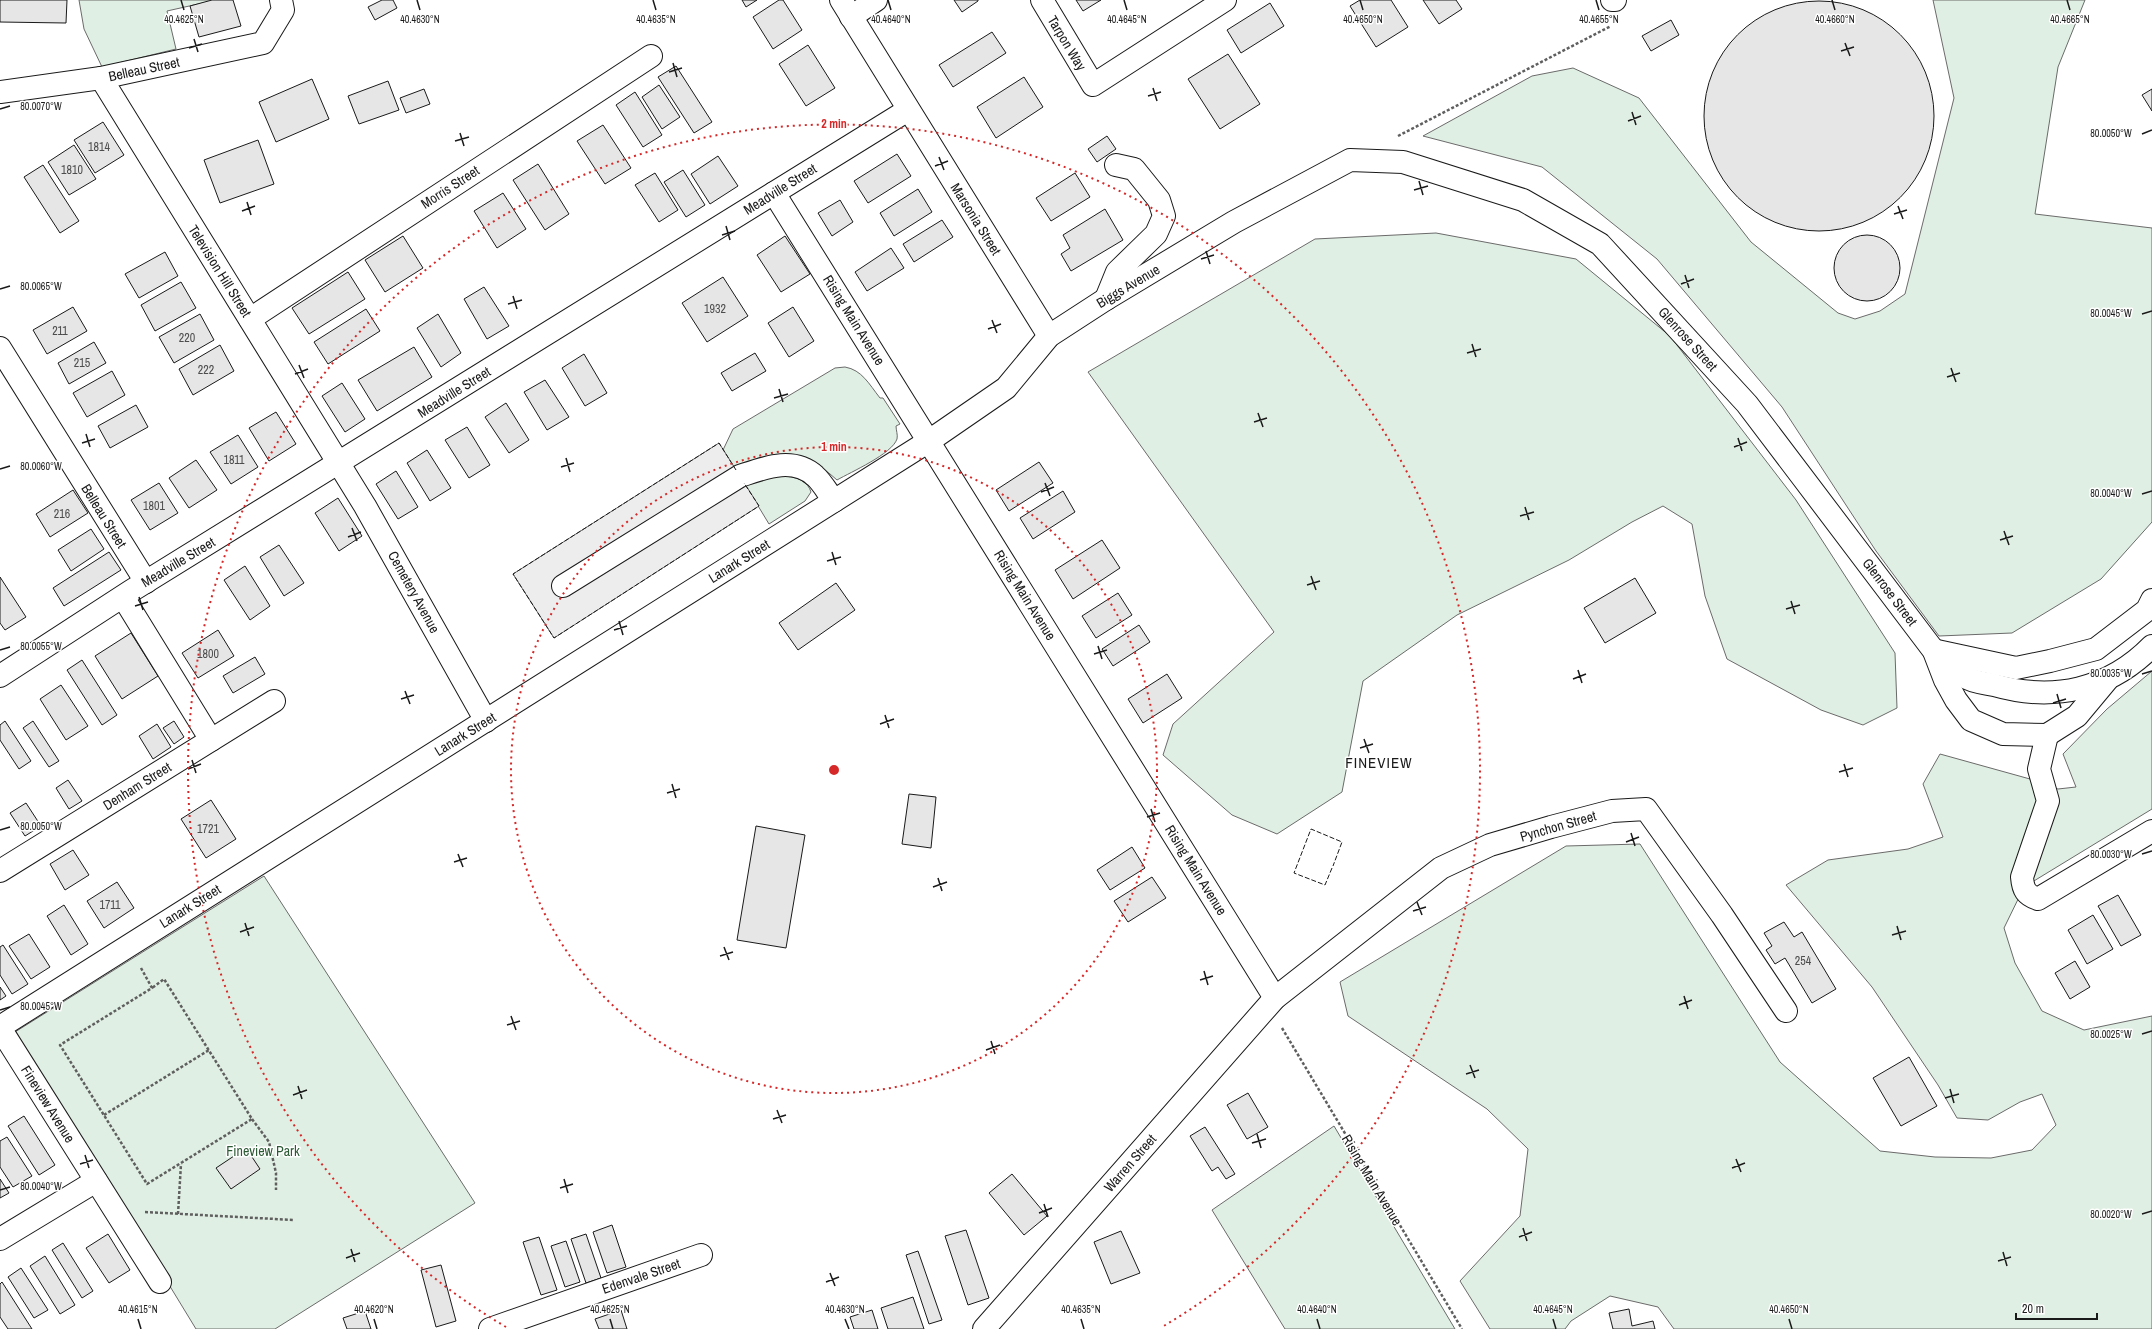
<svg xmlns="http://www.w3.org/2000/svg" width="2152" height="1329" viewBox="0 0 2152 1329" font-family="'Archivo Narrow',sans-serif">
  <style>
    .green { fill: #e0efe3; stroke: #6a6a6a }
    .parking { fill: #ededed; stroke: #6a6a6a }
    .building { fill: #e6e6e6; stroke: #1a1a1a }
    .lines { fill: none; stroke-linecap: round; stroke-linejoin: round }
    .minor-casing { stroke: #1a1a1a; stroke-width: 24 }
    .path { stroke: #5f5f5f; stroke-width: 2.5; stroke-dasharray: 3 2; stroke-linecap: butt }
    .minor { stroke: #fff; stroke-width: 22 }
    .fence { stroke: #1a1a1a; stroke-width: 1; stroke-dasharray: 5 2; stroke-linecap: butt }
    .ticks { fill: none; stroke: #1a1a1a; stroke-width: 1.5 }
    .ring { fill: none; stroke: #d62828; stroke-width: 2; stroke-dasharray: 2 4 }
    .labels { text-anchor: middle; stroke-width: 3; stroke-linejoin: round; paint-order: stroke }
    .number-label { font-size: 12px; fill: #4d4d4d }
    .street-label { font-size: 14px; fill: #1a1a1a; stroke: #fff }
    .park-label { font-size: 14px; fill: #2b5a34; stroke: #fff }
    .neighbourhood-label { font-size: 15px; letter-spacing: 1px; fill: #1a1a1a; stroke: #fff }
    .ticks-label { font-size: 10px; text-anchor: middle; fill: #1a1a1a; stroke: #fff; stroke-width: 3; stroke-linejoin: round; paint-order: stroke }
    .centre { fill: #d62828; stroke: #fff; stroke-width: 2 }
    .ring-label { font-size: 12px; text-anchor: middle; font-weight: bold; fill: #d62828; stroke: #fff; stroke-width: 3; stroke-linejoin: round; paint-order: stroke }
  </style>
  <rect width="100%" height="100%" fill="#fff"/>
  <g class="green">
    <path d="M79,0H216L167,11L176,49L102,67L84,29Z"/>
    <path d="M1933,0H2085L2058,67L2035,214L2152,228V522L2101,579L2012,633L1939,636L1876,551L1782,407L1657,259L1542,167L1423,136L1532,76L1573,68L1639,98L1751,242L1838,313L1855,319L1880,311L1905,294L1954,98Z"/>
    <path d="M1436,233L1576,259L1670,336L1796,500L1895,653L1897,708L1863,725L1821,710L1727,659L1705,596L1692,524L1663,506L1632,522L1569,560L1457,615L1363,681L1342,792L1277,834L1232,815L1163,755L1173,724L1274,632L1088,372L1315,239Z"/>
    <path d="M845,367C862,370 869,384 880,398H883L900,424L896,426C896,430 898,435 897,439C892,454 851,472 837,480C798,445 782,451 736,470L723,450L733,429L835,368Z"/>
    <path d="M763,476C779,476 805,473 811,492L805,501L769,524L743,481Z"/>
    <path d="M2152,671V809L2024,887L2004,928L2015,963L2042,1011L2084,1030L2152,1016V1329H1674L1658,1307L1610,1296L1571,1321L1565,1329H1490L1460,1281L1520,1216L1528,1149L1487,1109L1348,1016L1340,982L1566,846L1640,844L1780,1062L1880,1151L1935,1157L1991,1158L2032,1150L2056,1125L2042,1094L2020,1102L1988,1120L1957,1118L1938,1085L1872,987L1786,885L1828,860L1908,849L1943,837L1923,784L1940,754L2030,779L2058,789L2076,787L2063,754L2107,709Z"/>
    <path d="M264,876L475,1203L275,1329H196L15,1032Z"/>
    <path d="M1334,1126L1455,1329H1285L1212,1210Z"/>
  </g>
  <path class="parking" d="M719,443L759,506L554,638L513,574Z"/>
  <g class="building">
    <path d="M0,0H67L66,23L0,22Z"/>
    <path d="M212,0H233L241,26L199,37L190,6Z"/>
    <path d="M382,0H393L397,8L375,20L368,7Z"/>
    <path d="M742,0H757L746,7Z"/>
    <path d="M779,0H783L802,30L773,49L753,17Z"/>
    <path d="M954,0H978V1L962,12Z"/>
    <path d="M1076,0H1101L1083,11Z"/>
    <path d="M1360,0H1391L1408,27L1376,47L1350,6Z"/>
    <path d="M1423,0H1456L1462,9L1439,24Z"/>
    <circle cx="1819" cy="116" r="115"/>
    <path d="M1270,3L1284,26L1241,53L1227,30Z"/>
    <path d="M1671,20L1679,35L1651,51L1642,36Z"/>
    <path d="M992,32L1006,53L953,87L939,65Z"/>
    <path d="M808,45L835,88L806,106L779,64Z"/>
    <path d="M1228,54L1260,104L1220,129L1188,79Z"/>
    <path d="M676,66L712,122L694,133L658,77Z"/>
    <path d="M1024,77L1043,107L996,138L977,107Z"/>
    <path d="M312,79L329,119L276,142L259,102Z"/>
    <path d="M388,81L399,110L359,124L348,96Z"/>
    <path d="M659,85L680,117L662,129L642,97Z"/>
    <path d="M424,89L430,104L406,113L400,98Z"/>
    <path d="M2152,89V111L2142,95Z"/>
    <path d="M635,92L662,135L643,147L616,105Z"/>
    <path d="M103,122L124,155L95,173L74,140Z"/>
    <path d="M603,125L631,168L605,184L577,141Z"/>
    <path d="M1107,136L1116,149L1097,162L1088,149Z"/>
    <path d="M258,140L274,184L220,203L204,160Z"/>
    <path d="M74,145L96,179L69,195L48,162Z"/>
    <path d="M897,154L911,176L868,203L854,181Z"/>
    <path d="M718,156L738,186L710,204L691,174Z"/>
    <path d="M538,164L569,214L545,230L513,180Z"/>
    <path d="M43,165L79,221L60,233L24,177Z"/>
    <path d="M683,170L705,205L686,217L664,182Z"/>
    <path d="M655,173L678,210L659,222L635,185Z"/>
    <path d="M1075,173L1090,197L1051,221L1036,198Z"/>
    <path d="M918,189L932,212L894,236L880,213Z"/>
    <path d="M503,193L526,229L497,248L474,211Z"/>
    <path d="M840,200L853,222L832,236L818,213Z"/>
    <path d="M1105,209L1123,240L1071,271L1061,254L1070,248L1063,235Z"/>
    <path d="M942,220L953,237L914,262L903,244Z"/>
    <circle cx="1867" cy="268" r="33"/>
    <path d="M403,236L423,268L385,292L365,260Z"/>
    <path d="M785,236L810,274L781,292L757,255Z"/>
    <path d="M891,248L904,268L867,291L855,272Z"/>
    <path d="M165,252L178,276L139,298L125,274Z"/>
    <path d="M348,272L365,299L309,334L292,308Z"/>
    <path d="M723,277L748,316L707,342L682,303Z"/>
    <path d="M181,282L196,308L155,331L141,305Z"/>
    <path d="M484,287L509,326L487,339L464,299Z"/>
    <path d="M73,307L87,331L47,354L33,330Z"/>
    <path d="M793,307L814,341L789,357L768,323Z"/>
    <path d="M366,309L380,331L328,364L314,342Z"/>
    <path d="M200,314L214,340L174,363L159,337Z"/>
    <path d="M438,314L461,353L441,367L417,328Z"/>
    <path d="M94,342L106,363L69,384L58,363Z"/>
    <path d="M220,345L234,371L193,395L179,369Z"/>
    <path d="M414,347L432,377L377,411L358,380Z"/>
    <path d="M755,353L766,371L732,391L721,373Z"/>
    <path d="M584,354L607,393L585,406L562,368Z"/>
    <path d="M112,371L125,395L87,417L73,393Z"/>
    <path d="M545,380L569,417L547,430L524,392Z"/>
    <path d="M342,383L365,419L345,432L322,396Z"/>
    <path d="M506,403L529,440L509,453L485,417Z"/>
    <path d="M136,405L148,427L110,448L98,426Z"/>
    <path d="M276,412L296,444L269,461L249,428Z"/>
    <path d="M467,427L490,465L469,478L445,440Z"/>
    <path d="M238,435L258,467L231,484L210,452Z"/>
    <path d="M427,450L451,488L430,501L407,463Z"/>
    <path d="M196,460L217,490L189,508L169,478Z"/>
    <path d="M1039,462L1053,483L1009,511L996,490Z"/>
    <path d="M396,471L418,507L398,519L376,484Z"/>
    <path d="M159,483L178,513L150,530L131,500Z"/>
    <path d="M73,490L88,513L50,537L36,514Z"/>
    <path d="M1063,491L1075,512L1033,539L1020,518Z"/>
    <path d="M338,498L362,536L339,551L315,513Z"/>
    <path d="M91,529L104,549L71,571L58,550Z"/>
    <path d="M1102,540L1120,568L1073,599L1055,570Z"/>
    <path d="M279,545L304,583L284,596L260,557Z"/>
    <path d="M109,552L121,570L64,606L53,588Z"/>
    <path d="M245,566L270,606L250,620L224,580Z"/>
    <path d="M0,577L26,617L5,630L0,623Z"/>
    <path d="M1635,578L1656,613L1605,643L1584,608Z"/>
    <path d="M836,583L855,610L798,650L779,623Z"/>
    <path d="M1118,593L1132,615L1096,638L1082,616Z"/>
    <path d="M1139,625L1150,642L1113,666L1102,649Z"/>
    <path d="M218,630L234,656L198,678L182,653Z"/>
    <path d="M131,633L158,676L122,699L95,656Z"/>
    <path d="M255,657L265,674L233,693L223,676Z"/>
    <path d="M82,660L117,715L102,725L67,670Z"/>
    <path d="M1167,674L1182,698L1143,723L1128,699Z"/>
    <path d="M61,685L88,726L66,740L40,699Z"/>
    <path d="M5,721L31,761L19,769L0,740V725Z"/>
    <path d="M33,721L59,761L49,767L23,728Z"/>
    <path d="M174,721L184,737L174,744L163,728Z"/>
    <path d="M157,724L171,747L153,759L139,736Z"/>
    <path d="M68,780L82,801L69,809L56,788Z"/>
    <path d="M909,794L936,797L931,848L902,844Z"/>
    <path d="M211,800L236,839L206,858L181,819Z"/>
    <path d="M26,803L41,826L25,836L10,813Z"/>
    <path d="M756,826L805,835L786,948L737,940Z"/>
    <path d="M1132,847L1145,868L1110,890L1097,870Z"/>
    <path d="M73,850L89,875L65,890L50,864Z"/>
    <path d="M1152,877L1166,898L1128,922L1114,901Z"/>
    <path d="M117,882L134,908L104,928L87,901Z"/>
    <path d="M2118,895L2141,935L2121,946L2098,906Z"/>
    <path d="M64,905L88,944L71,955L47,916Z"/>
    <path d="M2093,915L2113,949L2087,964L2068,930Z"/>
    <path d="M1784,922L1794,937L1802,932L1836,989L1812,1003L1785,958L1775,964L1766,950L1772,946L1764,933Z"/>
    <path d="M29,934L50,967L31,979L9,946Z"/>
    <path d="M3,945L28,984L12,994L0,975V947Z"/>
    <path d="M2075,961L2090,987L2070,999L2055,973Z"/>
    <path d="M0,987L6,996L0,1000Z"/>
    <path d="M1909,1057L1937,1106L1901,1126L1873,1078Z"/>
    <path d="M1248,1093L1268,1127L1247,1139L1227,1105Z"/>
    <path d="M24,1116L55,1165L39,1175L8,1126Z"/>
    <path d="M1205,1127L1235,1174L1226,1179L1218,1167L1212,1171L1190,1136Z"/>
    <path d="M7,1137L32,1176L13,1187L0,1167V1141Z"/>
    <path d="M246,1148L260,1169L231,1189L216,1168Z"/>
    <path d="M1012,1174L1047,1216L1024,1235L989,1193Z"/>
    <path d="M0,1179L9,1193L0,1198Z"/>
    <path d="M612,1225L626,1267L607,1273L593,1232Z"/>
    <path d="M966,1230L989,1298L968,1305L945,1236Z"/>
    <path d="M1121,1231L1140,1273L1111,1284L1094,1242Z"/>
    <path d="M108,1234L130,1270L109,1283L86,1248Z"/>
    <path d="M586,1234L601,1278L586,1283L571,1239Z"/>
    <path d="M539,1237L557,1290L541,1295L523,1242Z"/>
    <path d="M566,1241L580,1282L565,1287L551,1246Z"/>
    <path d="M63,1243L93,1291L82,1298L52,1250Z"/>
    <path d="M918,1251L942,1320L929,1324L906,1255Z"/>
    <path d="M45,1256L75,1305L60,1314L30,1266Z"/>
    <path d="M441,1265L456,1321L436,1327L421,1270Z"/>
    <path d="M21,1268L48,1310L34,1318L8,1277Z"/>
    <path d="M2,1282L32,1329H8L0,1317V1284Z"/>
    <path d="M913,1297L924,1329H888L881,1308Z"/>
    <path d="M1629,1309L1632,1326L1653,1321L1655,1329H1613L1609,1313Z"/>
    <path d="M621,1310L627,1329H599L595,1319Z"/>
    <path d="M872,1310L878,1329H854L850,1317Z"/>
    <path d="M365,1311L371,1329H347L343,1318Z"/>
  </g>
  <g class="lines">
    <g class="minor-casing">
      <g id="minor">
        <path d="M841,0L1049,336"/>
        <path d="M1042,0L1093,85L1225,0"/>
        <path d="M1612,0H1615"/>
        <path d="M851,17L876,0"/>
        <path d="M101,78L365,506L486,721"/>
        <path d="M0,92L101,78L263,43L283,10L281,0"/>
        <path d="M774,193L1275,998"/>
        <path d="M1106,299L1117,272L1156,234L1164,216L1159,200L1134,169L1116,165"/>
        <path d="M250,319L651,56"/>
        <path d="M0,348L146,582"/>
        <path d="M563,586L740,476C764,468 793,456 815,476C822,482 828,493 834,501"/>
        <path d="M123,597L211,740"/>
        <path d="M1937,651L2016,668L2050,661L2096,649L2147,610L2152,600"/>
        <path d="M1935,654L1945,680L1956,700L1971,720L2003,734L2047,735L2077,716L2107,680"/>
        <path d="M0,676L131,591L908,110"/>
        <path d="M2047,735L2039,769L2048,801L2022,877C2023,890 2026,895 2038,899L2152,831"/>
        <path d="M0,871L274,701"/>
        <path d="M0,1027L929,441L1006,388L1049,336L1106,299L1234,222L1350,160L1403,162L1523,200L1600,244L1747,404L1934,651C1944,659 1954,670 1965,677C1972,682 1985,683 1994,685C2053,702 2109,690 2152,646"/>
        <path d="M0,1028L160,1282"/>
        <path d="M0,1239L96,1181"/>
        <path d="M490,1329L701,1255"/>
        <path d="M984,1329L1275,998L1441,868L1490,845L1551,827L1612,811L1646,809L1722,915L1786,1011"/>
      </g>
    </g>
    <g class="path">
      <path d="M1398,136L1611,26"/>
      <path d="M141,968L152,988L60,1045L147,1184L252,1119L164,979L152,988"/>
      <path d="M1282,1028L1462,1329"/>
      <path d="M104,1115L209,1050"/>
      <path d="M252,1119L269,1142L276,1173V1190"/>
      <path d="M145,1212L294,1220"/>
      <path d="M178,1214L181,1164"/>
    </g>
    <use href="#minor" class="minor"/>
    <g class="fence">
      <path d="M736,470L719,443L513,574L554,638L759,506L744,483"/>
      <path d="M1332,868L1325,885L1294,873L1311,829L1342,842L1333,866"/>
    </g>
  </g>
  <path class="ticks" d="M181,0L184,10M417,0L420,10M653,0L656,10M888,0L891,10M1124,0L1127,10M1360,0L1363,10M1596,0L1599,10M1832,0L1835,10M2067,0L2070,10M194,39L198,52M1845,43L1850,56M189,48L202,44M1841,51L1854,47M673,63L677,77M669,72L682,68M1153,88L1157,101M1148,96L1161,92M0,109L10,106M1632,112L1636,125M1628,121L1641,116M460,133L464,146M2142,134L2152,130M455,141L469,137M939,157L944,170M935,166L948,161M1419,181L1423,195M1414,190L1428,186M247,202L251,215M1898,206L1903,219M242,211L255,206M1894,214L1907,210M726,226L730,240M722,235L735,231M1206,251L1210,264M1201,259L1214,255M1685,275L1689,288M1681,284L1694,279M0,289L10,286M513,296L517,309M508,304L522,300M2142,314L2152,311M992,320L997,333M988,329L1001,324M1472,344L1476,357M1467,353L1481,349M299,365L304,378M1951,368L1956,382M295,374L308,369M1947,377L1960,373M779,389L783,402M774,398L788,394M1258,413L1263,427M1254,422L1267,418M86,434L90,447M1738,438L1742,451M82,443L95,439M1734,447L1747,442M566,458L570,472M561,467L574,463M0,469L10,466M1045,483L1050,496M1041,492L1054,487M2142,494L2152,491M1525,507L1529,520M1520,516L1534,512M352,528L357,541M2004,531L2009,545M348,537L361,532M2000,540L2013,536M832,552L836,565M827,561L841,557M1311,576L1316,590M1307,585L1320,581M139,597L143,610M1791,601L1795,614M135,606L148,602M1786,609L1800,605M619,621L623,635M614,630L627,626M1098,646L1102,659M0,650L10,647M1094,654L1107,650M1578,670L1582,683M2142,674L2152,671M1573,679L1586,674M405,691L410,704M2057,694L2061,708M401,699L414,695M2053,703L2066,699M885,715L889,728M880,724L894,719M1364,739L1369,753M1360,748L1373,744M192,760L196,773M1844,764L1848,777M188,769L201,764M1839,772L1853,768M672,784L676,798M667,793L680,789M1151,809L1155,822M1147,817L1160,813M0,830L10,827M1631,833L1635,846M1626,842L1639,837M458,854L463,867M2142,854L2152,851M454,862L467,858M938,878L942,891M933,887L947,882M1417,902L1422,915M1413,911L1426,907M245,923L249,936M1897,926L1901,940M240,932L254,927M1892,935L1906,931M724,947L729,960M720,956L733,952M1204,971L1208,985M1200,980L1213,976M1684,996L1688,1009M1679,1005L1692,1000M0,1010L10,1007M511,1016L516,1030M507,1025L520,1021M2142,1034L2152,1031M991,1041L995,1054M986,1050L1000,1045M1470,1065L1475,1078M1466,1074L1479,1070M298,1086L302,1099M1950,1089L1954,1103M293,1095L307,1090M1945,1098L1959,1094M777,1110L782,1123M773,1119L786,1115M1257,1134L1261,1148M1252,1143L1266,1139M85,1155L89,1168M1736,1159L1741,1172M80,1164L93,1160M1732,1168L1745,1163M564,1179L568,1193M560,1188L573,1184M0,1190L10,1187M1044,1204L1048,1217M1039,1213L1052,1208M2142,1214L2152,1211M1523,1228L1527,1241M1519,1237L1532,1232M351,1249L355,1262M2003,1252L2007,1266M346,1258L360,1253M1998,1261L2011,1257M830,1273L835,1286M826,1282L839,1277M138,1319L141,1329M374,1319L377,1329M610,1319L613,1329M845,1319L849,1329M1081,1319L1084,1329M1317,1319L1320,1329M1553,1319L1556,1329M1789,1319L1792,1329"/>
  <g class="ring">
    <circle cx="834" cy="770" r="323"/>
    <path d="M506 1327A646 646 0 1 1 1162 1327"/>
  </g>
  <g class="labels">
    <g class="number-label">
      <text x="99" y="151">1814</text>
      <text x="72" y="174">1810</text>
      <text x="715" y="313">1932</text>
      <text x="60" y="335">211</text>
      <text x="187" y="342">220</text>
      <text x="82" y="367">215</text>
      <text x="206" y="374">222</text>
      <text x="234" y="464">1811</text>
      <text x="154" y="510">1801</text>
      <text x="62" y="518">216</text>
      <text x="208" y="658">1800</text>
      <text x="208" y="833">1721</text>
      <text x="110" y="909">1711</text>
      <text x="1803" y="965">254</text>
    </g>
    <g class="street-label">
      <text transform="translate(1067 43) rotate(59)" y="5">Tarpon Way</text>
      <text transform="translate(144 69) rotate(-12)" y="5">Belleau Street</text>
      <text transform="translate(450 187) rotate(-33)" y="5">Morris Street</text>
      <text transform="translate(780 189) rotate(-32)" y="5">Meadville Street</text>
      <text transform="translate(976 219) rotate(58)" y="5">Marsonia Street</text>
      <text transform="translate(220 271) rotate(58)" y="5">Television Hill Street</text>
      <text transform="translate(1128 286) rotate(-31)" y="5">Biggs Avenue</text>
      <text transform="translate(854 320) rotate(58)" y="5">Rising Main Avenue</text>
      <text transform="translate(1688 339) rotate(48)" y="5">Glenrose Street</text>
      <text transform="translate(454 392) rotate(-32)" y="5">Meadville Street</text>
      <text transform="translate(104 516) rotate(58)" y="5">Belleau Street</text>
      <text transform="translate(739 561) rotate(-32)" y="5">Lanark Street</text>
      <text transform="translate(178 562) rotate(-31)" y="5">Meadville Street</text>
      <text transform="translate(414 592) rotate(61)" y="5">Cemetery Avenue</text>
      <text transform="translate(1890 592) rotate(53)" y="5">Glenrose Street</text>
      <text transform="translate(1025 595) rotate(58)" y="5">Rising Main Avenue</text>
      <text transform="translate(465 734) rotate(-32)" y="5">Lanark Street</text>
      <text transform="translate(137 786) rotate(-32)" y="5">Denham Street</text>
      <text transform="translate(1558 826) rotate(-16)" y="5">Pynchon Street</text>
      <text transform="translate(1196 870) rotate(58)" y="5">Rising Main Avenue</text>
      <text transform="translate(190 906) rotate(-32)" y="5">Lanark Street</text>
      <text transform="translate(48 1104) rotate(58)" y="5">Fineview Avenue</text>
      <text transform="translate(1130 1163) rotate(-49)" y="5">Warren Street</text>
      <text transform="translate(1372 1180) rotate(59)" y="5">Rising Main Avenue</text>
      <text transform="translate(641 1276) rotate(-19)" y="5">Edenvale Street</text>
    </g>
    <g class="park-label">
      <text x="263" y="1156">Fineview Park</text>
    </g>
    <g class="neighbourhood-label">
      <text x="1379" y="768">FINEVIEW</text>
    </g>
  </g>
  <g class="ticks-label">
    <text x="184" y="23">40.4625°N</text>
    <text x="420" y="23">40.4630°N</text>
    <text x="656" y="23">40.4635°N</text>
    <text x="891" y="23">40.4640°N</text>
    <text x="1127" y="23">40.4645°N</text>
    <text x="1363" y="23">40.4650°N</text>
    <text x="1599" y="23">40.4655°N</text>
    <text x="1835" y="23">40.4660°N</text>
    <text x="2070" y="23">40.4665°N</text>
    <text x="41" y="110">80.0070°W</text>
    <text x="2111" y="137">80.0050°W</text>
    <text x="41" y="290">80.0065°W</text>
    <text x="2111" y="317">80.0045°W</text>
    <text x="41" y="470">80.0060°W</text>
    <text x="2111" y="497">80.0040°W</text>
    <text x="41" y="650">80.0055°W</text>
    <text x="2111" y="677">80.0035°W</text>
    <text x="41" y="830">80.0050°W</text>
    <text x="2111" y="858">80.0030°W</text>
    <text x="41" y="1010">80.0045°W</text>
    <text x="2111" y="1038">80.0025°W</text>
    <text x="41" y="1190">80.0040°W</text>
    <text x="2111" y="1218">80.0020°W</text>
    <text x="138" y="1313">40.4615°N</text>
    <text x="374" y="1313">40.4620°N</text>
    <text x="610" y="1313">40.4625°N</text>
    <text x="845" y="1313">40.4630°N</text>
    <text x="1081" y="1313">40.4635°N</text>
    <text x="1317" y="1313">40.4640°N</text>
    <text x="1553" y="1313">40.4645°N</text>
    <text x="1789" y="1313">40.4650°N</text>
  </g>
  <circle cx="834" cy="770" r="6" class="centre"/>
  <g class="ring-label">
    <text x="834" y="128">2 min</text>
    <text x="834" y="451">1 min</text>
  </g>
  <path d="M2016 1313v6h81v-6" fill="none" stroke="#1a1a1a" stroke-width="2"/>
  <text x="2022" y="1313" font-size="12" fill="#1a1a1a" stroke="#ffffff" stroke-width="3" paint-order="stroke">20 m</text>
</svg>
